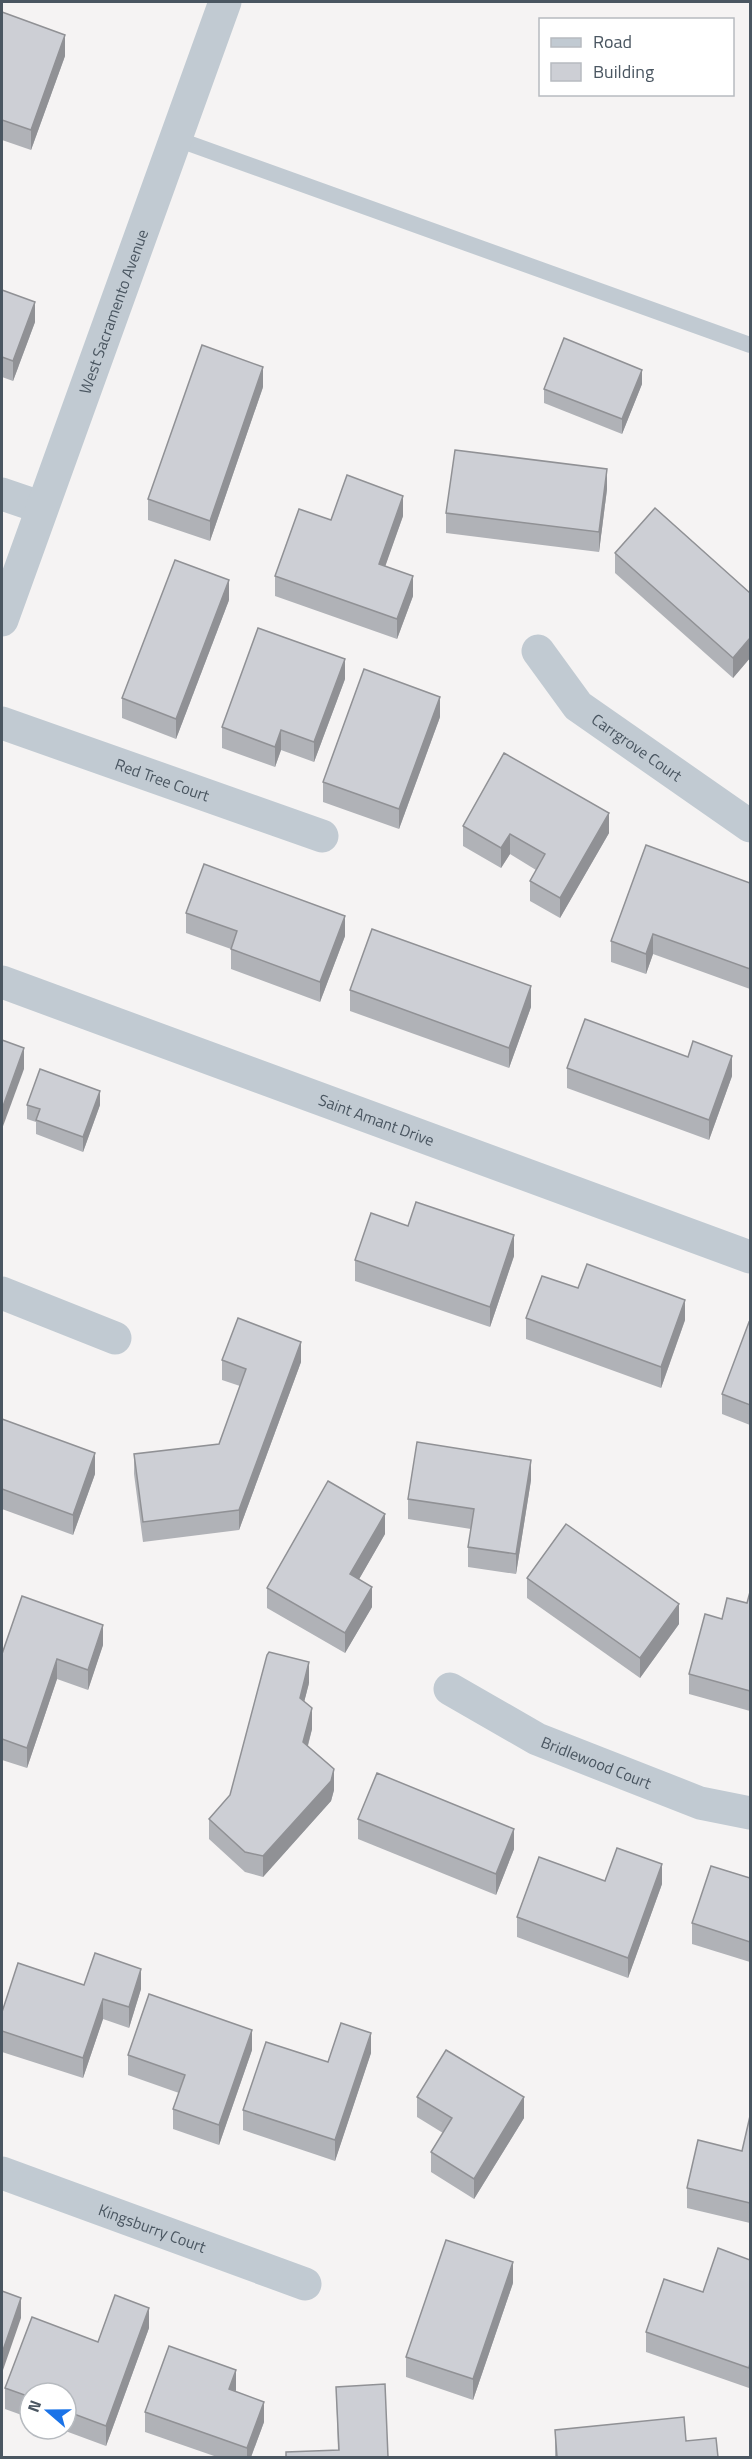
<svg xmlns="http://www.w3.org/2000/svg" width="752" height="2459" viewBox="0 0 752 2459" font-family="'Titillium Web',sans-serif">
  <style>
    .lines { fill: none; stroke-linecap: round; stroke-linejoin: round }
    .service { stroke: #c1cad2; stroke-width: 16 }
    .minor { stroke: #c1cad2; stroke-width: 33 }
    .tertiary { stroke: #c1cad2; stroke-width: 33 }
    .wall { fill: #b0b2b7 }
    .shaded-wall { fill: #909195 }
    .building { fill: #cdcfd5; stroke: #909195; stroke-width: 1.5 }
    .labels { text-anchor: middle; stroke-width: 4.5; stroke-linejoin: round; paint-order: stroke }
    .street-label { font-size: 16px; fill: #4a5661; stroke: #fff }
  </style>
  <rect width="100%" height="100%" fill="#f5f3f3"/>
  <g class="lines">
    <path class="service" d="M174,138L750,345"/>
    <g class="minor">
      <path d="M2,494L40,507"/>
      <path id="s1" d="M538,651L578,706L750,826"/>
      <path id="s2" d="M2,723L322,836"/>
      <path id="s3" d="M2,982L750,1257"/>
      <path d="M2,1293L115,1338"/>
      <path id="s4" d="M450,1689L537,1739L700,1803L750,1813"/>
      <path id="s5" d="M2,2173L305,2284"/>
    </g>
    <path class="tertiary" id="s6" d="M2,620L225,2"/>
  </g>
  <g class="wall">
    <path d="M2,12L65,56L31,150L2,140Z"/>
    <path d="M2,290L35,322L13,381L2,377Z"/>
    <path d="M642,384L622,434L544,403V389Z"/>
    <path d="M263,387L210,541L148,520V499Z"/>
    <path d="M607,489L599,552L446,533V513Z"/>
    <path d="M403,516L385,566L413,596L397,639L275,596V576L331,520Z"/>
    <path d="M615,553L750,593V658L733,678L615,573Z"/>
    <path d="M229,600L176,739L122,718V698Z"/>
    <path d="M345,679L314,762L281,750L275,767L222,748V727Z"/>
    <path d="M440,717L399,829L323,802V782Z"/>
    <path d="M463,826L609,833L560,918L530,901V881L536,870L510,854L501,868L463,846Z"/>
    <path d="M750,883V989L653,954L646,974L611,962V941Z"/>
    <path d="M186,913L345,936L320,1002L231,969V949L186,933Z"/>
    <path d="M350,990L531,1007L509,1068L350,1011Z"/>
    <path d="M688,1057L732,1076L709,1140L567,1088V1068Z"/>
    <path d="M27,1105H100L83,1152L36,1134V1122L27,1119Z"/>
    <path d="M408,1226L514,1256L490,1327L355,1281V1260Z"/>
    <path d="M578,1288L685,1320L661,1388L526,1339V1318Z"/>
    <path d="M750,1323V1425L722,1414V1394Z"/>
    <path d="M222,1360L301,1362L239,1530L143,1542L134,1474V1454L219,1444L240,1386L222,1380Z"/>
    <path d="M2,1419L95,1474L73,1535L2,1509Z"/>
    <path d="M531,1480L516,1574L468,1567V1547L471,1529L408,1519V1499Z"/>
    <path d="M385,1534L359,1579L372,1607L345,1653L267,1608V1588Z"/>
    <path d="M527,1578L679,1624L640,1678L527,1598Z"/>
    <path d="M750,1592V1711L689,1694V1674L747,1603Z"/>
    <path d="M103,1645L88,1690L57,1679L27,1768L2,1760V1654Z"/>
    <path d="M309,1683L304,1702L312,1729L308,1746L334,1790L331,1801L263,1877L245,1872L209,1839V1819L230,1795Z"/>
    <path d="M358,1819L514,1849L496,1895L358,1839Z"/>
    <path d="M750,1878V1962L692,1944V1923Z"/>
    <path d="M605,1881L662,1884L628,1978L517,1937V1917Z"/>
    <path d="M84,1985L141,1989L129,2028L103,2019L83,2078L2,2052V2012Z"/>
    <path d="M252,2050L219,2145L173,2129V2109L179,2093L128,2075V2055Z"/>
    <path d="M371,2053L335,2161L243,2130V2110L328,2062Z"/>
    <path d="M417,2097L524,2118L474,2199L431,2172V2152L443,2133L417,2117Z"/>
    <path d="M750,2116V2223L687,2208V2188L742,2151Z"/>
    <path d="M750,2260L749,2388L646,2352V2332Z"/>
    <path d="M513,2283L473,2400L406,2377V2357Z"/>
    <path d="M149,2328L106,2446L60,2429H66V2393H30V2418L5,2409V2388L98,2342Z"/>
    <path d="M336,2387L388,2457L338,2450Z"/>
    <path d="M236,2390L235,2392L264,2422L251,2457H217L145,2432V2412Z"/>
    <path d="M555,2430L686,2441L718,2457H555Z"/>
  </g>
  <g class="shaded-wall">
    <path d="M65,35V56L31,150V130Z"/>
    <path d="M35,302V322L13,381V361Z"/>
    <path d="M263,367V387L210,541V521Z"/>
    <path d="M642,370V384L622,434V419Z"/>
    <path d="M607,469V489L599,552V532Z"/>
    <path d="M403,496V516L379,584V564Z"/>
    <path d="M413,576V596L397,639V619Z"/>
    <path d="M229,580V600L176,739V719Z"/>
    <path d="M750,638V658L733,678V658Z"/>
    <path d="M345,659V679L314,762V742Z"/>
    <path d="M440,697V717L399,829V809Z"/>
    <path d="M281,730V750L275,767V747Z"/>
    <path d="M609,813V833L560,918V898Z"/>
    <path d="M510,834V854L501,868V848Z"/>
    <path d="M345,916V936L320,1002V982Z"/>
    <path d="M653,934V954L646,974V954Z"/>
    <path d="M531,986V1007L509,1068V1048Z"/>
    <path d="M24,1048V1069L2,1129V1109Z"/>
    <path d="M732,1056V1076L709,1140V1120Z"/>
    <path d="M100,1091V1105L83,1152V1137Z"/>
    <path d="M514,1235V1256L490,1327V1307Z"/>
    <path d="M685,1300V1320L661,1388V1367Z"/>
    <path d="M301,1342V1362L239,1530V1510Z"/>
    <path d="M95,1453V1474L73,1535V1515Z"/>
    <path d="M531,1460V1480L516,1574V1554Z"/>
    <path d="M385,1514V1534L350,1595V1574Z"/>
    <path d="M372,1587V1607L345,1653V1633Z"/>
    <path d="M679,1604V1624L640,1678V1658Z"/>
    <path d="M103,1625V1645L88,1690V1670Z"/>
    <path d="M57,1659V1679L27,1768V1748Z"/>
    <path d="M309,1662V1683L300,1718V1698Z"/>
    <path d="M312,1708V1729L303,1763V1742Z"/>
    <path d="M334,1769V1790L331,1801L263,1877V1856Z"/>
    <path d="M514,1829V1849L496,1895V1874Z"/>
    <path d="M662,1864V1884L628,1978V1958Z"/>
    <path d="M141,1969V1989L129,2028V2007Z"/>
    <path d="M103,1999V2019L83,2078V2058Z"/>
    <path d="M252,2030V2050L219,2145V2125Z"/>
    <path d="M371,2033V2053L335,2161V2140Z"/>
    <path d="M524,2097V2118L474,2199V2179Z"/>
    <path d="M513,2262V2283L473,2400V2379Z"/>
    <path d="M21,2298V2318L2,2373V2353Z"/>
    <path d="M149,2308V2328L106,2446V2426Z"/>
    <path d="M750,2363V2384L749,2388V2368Z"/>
    <path d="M236,2370V2390L229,2410V2389Z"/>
    <path d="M264,2402V2422L251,2457H247V2448Z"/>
  </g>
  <g class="building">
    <path d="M2,12L65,35L31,130L2,120Z"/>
    <path d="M2,290L35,302L13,361L2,357Z"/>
    <path d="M564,338L642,370L622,419L544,389Z"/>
    <path d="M202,345L263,367L210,521L148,499Z"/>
    <path d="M455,450L607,469L599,532L446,513Z"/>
    <path d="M347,475L403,496L379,564L413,576L397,619L275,576L299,509L331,520Z"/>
    <path d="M655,508L750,593V638L733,658L615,553Z"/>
    <path d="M175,560L229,580L176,719L122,698Z"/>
    <path d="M258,628L345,659L314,742L281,730L275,747L222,727Z"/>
    <path d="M364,669L440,697L399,809L323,782Z"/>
    <path d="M504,753L609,813L560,898L530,881L545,854L510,834L501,848L463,826Z"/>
    <path d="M646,845L750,883V969L653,934L646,954L611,941Z"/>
    <path d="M204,864L345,916L320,982L231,949L237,931L186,913Z"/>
    <path d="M372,929L531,986L509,1048L350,990Z"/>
    <path d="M585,1019L688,1057L693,1041L732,1056L709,1120L567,1068Z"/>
    <path d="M2,1040L24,1048L2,1109Z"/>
    <path d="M40,1069L100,1091L83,1137L36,1120L40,1109L27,1105Z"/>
    <path d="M416,1202L514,1235L490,1307L355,1260L371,1213L408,1226Z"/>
    <path d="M587,1264L685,1300L661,1367L526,1318L542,1276L578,1288Z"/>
    <path d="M238,1318L301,1342L239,1510L143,1522L134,1454L219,1444L246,1369L222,1360Z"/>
    <path d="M749,1322L750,1323V1405L722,1394Z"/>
    <path d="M2,1419L95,1453L73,1515L2,1489Z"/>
    <path d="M417,1442L531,1460L516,1554L468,1547L474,1509L408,1499Z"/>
    <path d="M328,1481L385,1514L350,1574L372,1587L345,1633L267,1588Z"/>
    <path d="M566,1524L679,1604L640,1658L527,1578Z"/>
    <path d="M750,1592V1691L689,1674L705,1614L722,1619L727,1598L747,1603Z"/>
    <path d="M22,1596L103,1625L88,1670L57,1659L27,1748L2,1739V1654Z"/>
    <path d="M269,1652L309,1662L300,1698L312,1708L303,1742L334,1769L331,1781L263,1856L245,1852L209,1819L230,1795L267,1655Z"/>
    <path d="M377,1773L514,1829L496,1874L358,1819Z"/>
    <path d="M617,1848L662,1864L628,1958L517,1917L539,1857L605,1881Z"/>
    <path d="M711,1866L750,1878V1942L692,1923Z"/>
    <path d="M95,1953L141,1969L129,2007L103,1999L83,2058L2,2031V2012L18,1963L84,1985Z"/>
    <path d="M149,1994L252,2030L219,2125L173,2109L185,2075L128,2055Z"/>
    <path d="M341,2023L371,2033L335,2140L243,2110L266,2042L328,2062Z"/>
    <path d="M446,2050L524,2097L474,2179L431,2152L452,2118L417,2097Z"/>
    <path d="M750,2116V2203L687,2188L698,2140L742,2151Z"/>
    <path d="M446,2240L513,2262L473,2379L406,2357Z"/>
    <path d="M718,2248L750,2260V2363L749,2368L646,2332L664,2279L703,2292Z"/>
    <path d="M2,2291L21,2298L2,2353Z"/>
    <path d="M115,2295L149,2308L106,2426L66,2411V2393H30V2397L5,2388L32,2317L98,2342Z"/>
    <path d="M169,2346L236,2370L229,2389L264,2402L247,2448L145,2412Z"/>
    <path d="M385,2384L388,2457H286V2452L339,2450L336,2387Z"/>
    <path d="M684,2417L686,2441L716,2438L718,2457H557L555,2430Z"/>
  </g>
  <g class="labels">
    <g class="street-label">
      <text dy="6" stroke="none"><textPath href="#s6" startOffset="328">West Sacramento Avenue</textPath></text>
      <text dy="6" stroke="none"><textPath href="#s1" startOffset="140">Carrgrove Court</textPath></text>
      <text dy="6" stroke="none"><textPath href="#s2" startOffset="170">Red Tree Court</textPath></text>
      <text dy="6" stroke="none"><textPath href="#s3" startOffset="399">Saint Amant Drive</textPath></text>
      <text dy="6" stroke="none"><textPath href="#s4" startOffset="164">Bridlewood Court</textPath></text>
      <text dy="6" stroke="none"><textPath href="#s5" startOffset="160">Kingsburry Court</textPath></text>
    </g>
  </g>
  <rect width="752" height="2459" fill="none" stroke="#4a5661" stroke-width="6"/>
  <rect x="539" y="18" width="195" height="78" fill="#ffffff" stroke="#b7bbc0" stroke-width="1.5"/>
  <rect x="551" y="38" width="30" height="9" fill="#c1cad2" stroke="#b7bbc0" stroke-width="1.5"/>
  <text x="593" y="48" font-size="18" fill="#4a5661">Road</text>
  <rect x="551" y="63" width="30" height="18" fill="#cdcfd5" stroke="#b7bbc0" stroke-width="1.5"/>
  <text x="593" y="78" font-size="18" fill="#4a5661">Building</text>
  <g transform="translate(48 2411) rotate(290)"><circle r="28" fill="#ffffff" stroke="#b7bbc0" stroke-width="1.5"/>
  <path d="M0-4.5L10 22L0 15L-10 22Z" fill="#1a73e8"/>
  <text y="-9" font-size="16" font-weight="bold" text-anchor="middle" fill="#4a5661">N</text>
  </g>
</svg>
